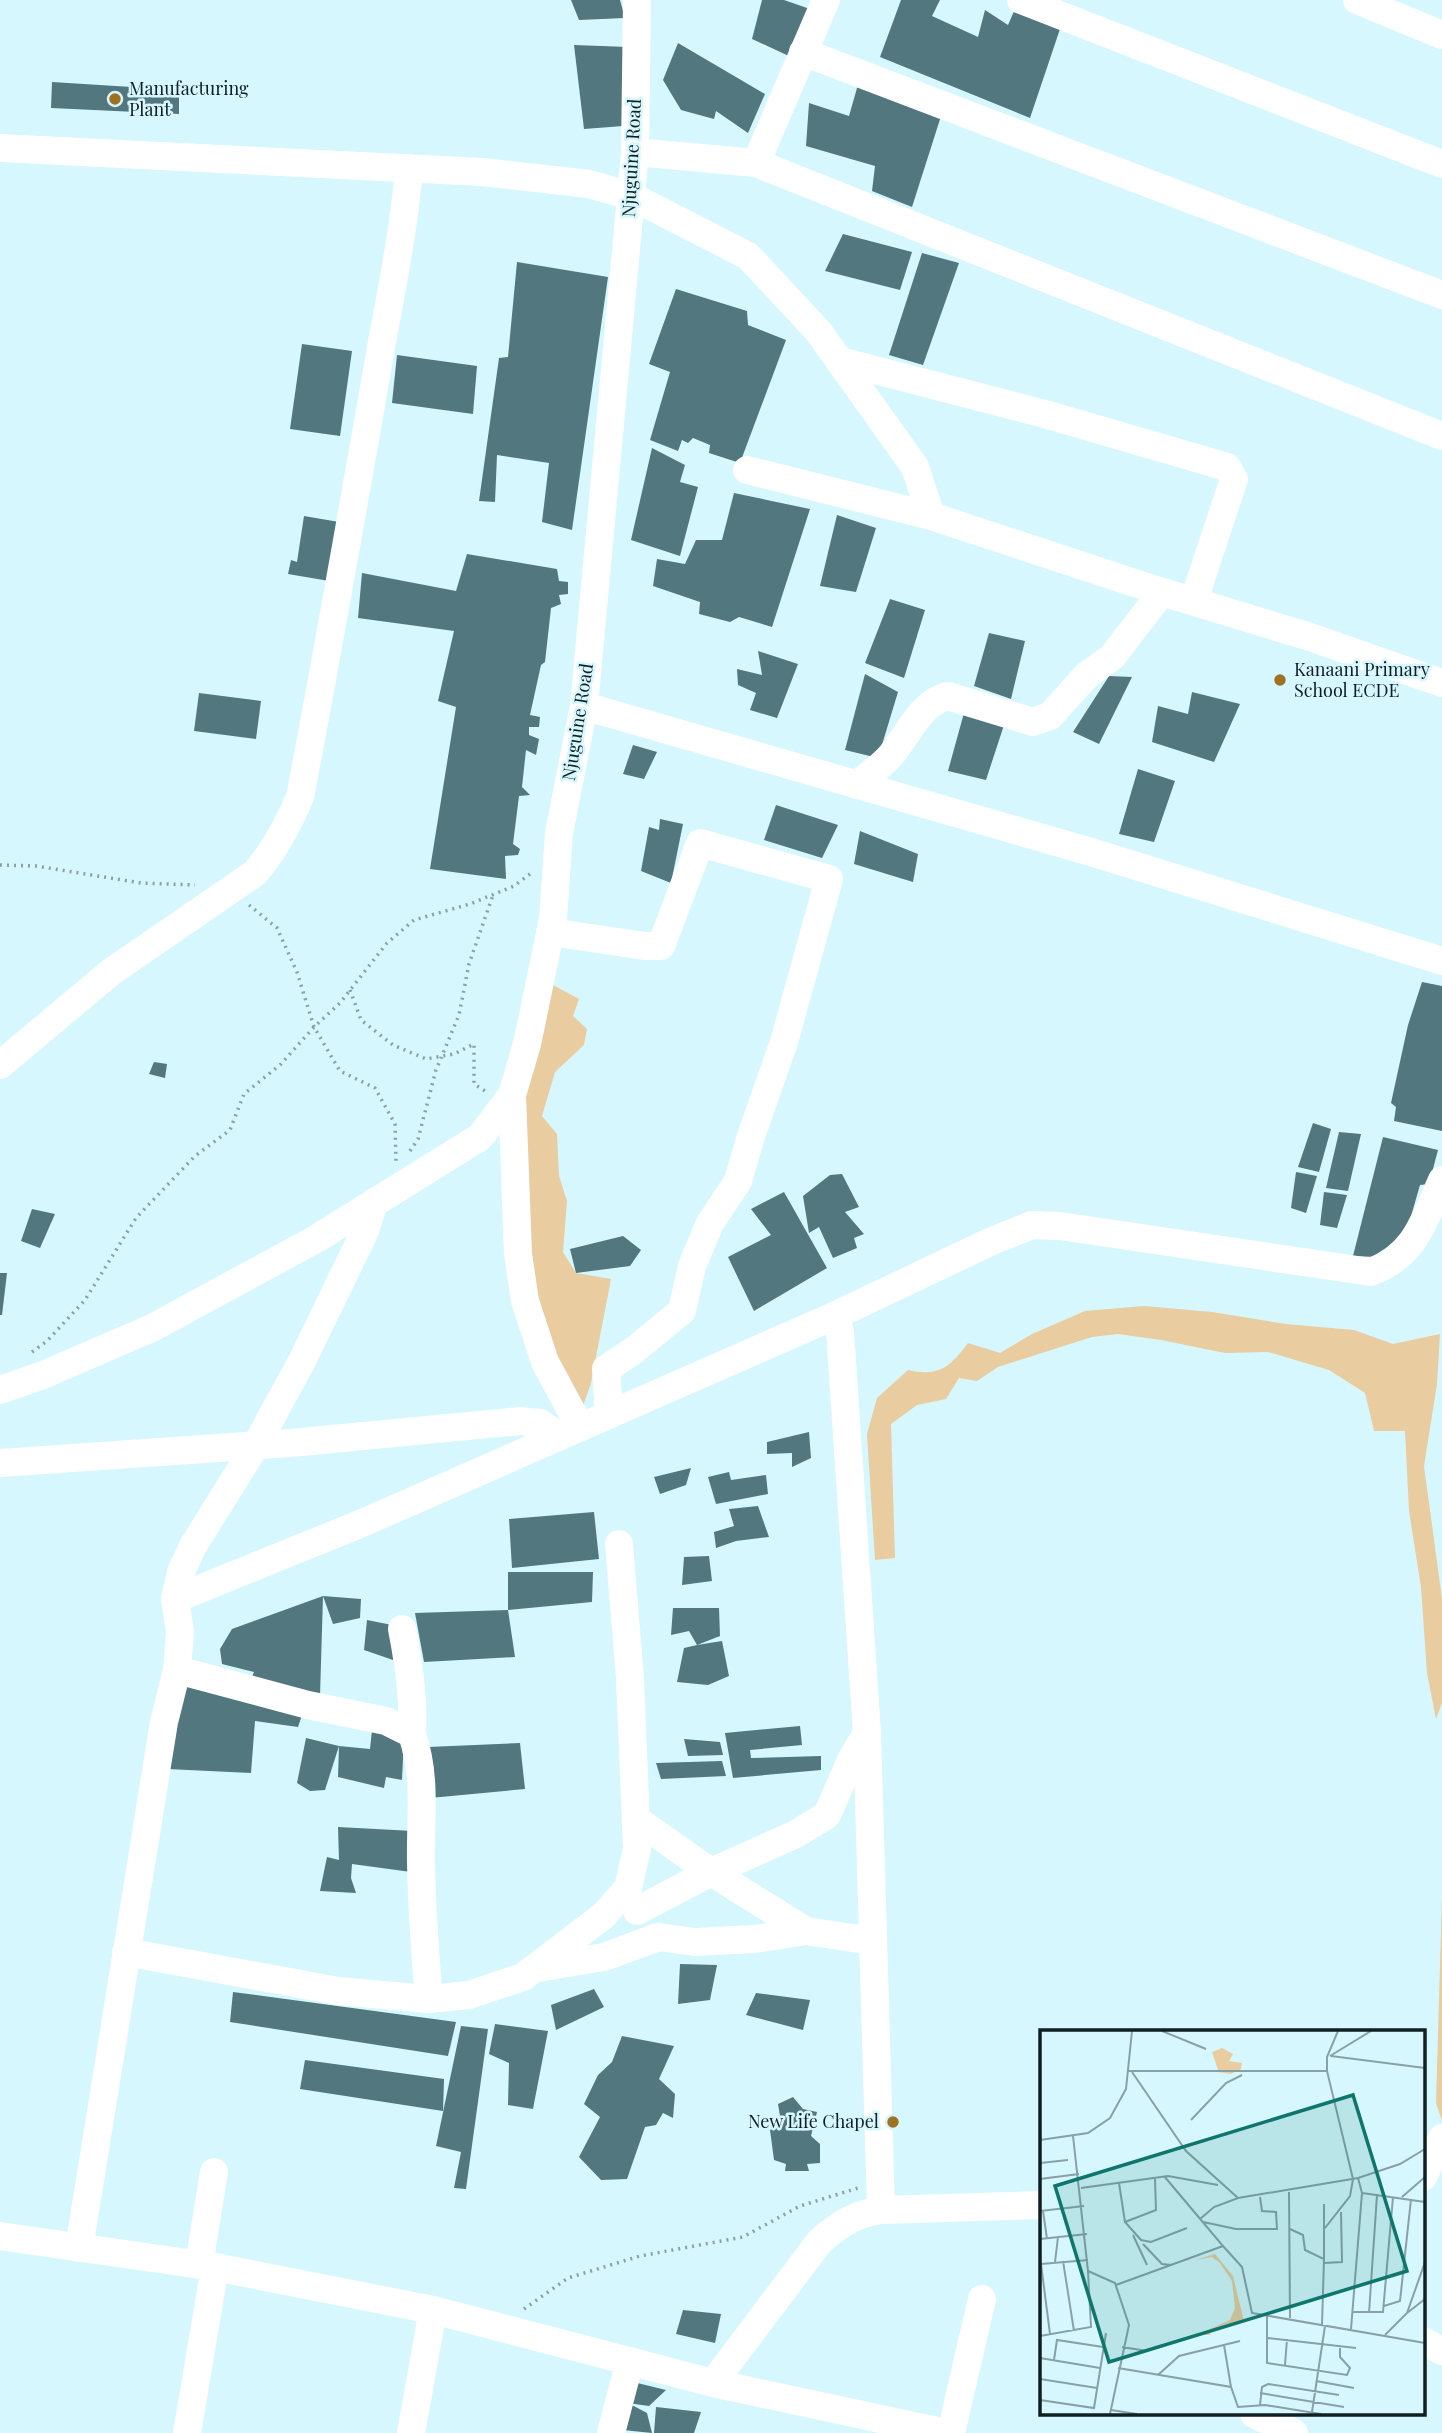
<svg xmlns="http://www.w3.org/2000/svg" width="1442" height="2433" viewBox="0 0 1442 2433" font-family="'Playfair Display',serif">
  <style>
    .green { fill: #e9cca0 }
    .building { fill: #52777f }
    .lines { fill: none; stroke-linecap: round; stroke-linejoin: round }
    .path { stroke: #88a1a6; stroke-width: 3.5; stroke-dasharray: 2 5; stroke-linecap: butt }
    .minor { stroke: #fff; stroke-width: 28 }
    .poi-dot { fill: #9e7222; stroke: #d7f7fe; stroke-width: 2.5 }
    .labels { text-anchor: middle; stroke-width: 5; stroke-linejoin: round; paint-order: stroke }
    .poi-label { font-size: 18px; fill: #101f22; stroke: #d7f7fe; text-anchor: start }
    .street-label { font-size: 18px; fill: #101f22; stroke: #d7f7fe }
    .inset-road { fill: none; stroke: #87a1a6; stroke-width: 2 }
    .view { fill: #0f766e; fill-opacity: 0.15; stroke: #0f766e; stroke-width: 3.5 }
    .inset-edge { fill: none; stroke: #101f22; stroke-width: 3.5 }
  </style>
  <rect width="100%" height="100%" fill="#d7f7fe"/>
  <g class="green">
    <path d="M540,978L579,999L573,1016L587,1029L584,1045L555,1072L542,1116L557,1134L559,1176L567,1201L563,1252L576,1273L611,1279L591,1383L583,1406L545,1362L521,1281L527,1044Z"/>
    <path d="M1144,1306L1212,1312L1286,1324L1354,1330L1393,1344L1440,1334L1437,1384L1424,1466L1442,1599V1703L1436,1719L1427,1673L1421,1587L1409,1511L1405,1431H1374L1365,1393L1329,1370L1268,1352L1225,1353L1161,1340L1118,1334L1092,1337L998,1367L977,1381L959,1378L946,1399L917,1405L891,1424L895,1558L875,1560L867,1434L877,1398L908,1370C939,1377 950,1367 968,1343L1000,1353L1032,1334L1085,1311Z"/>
    <path d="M1442,1897V2121L1436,2103Z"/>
  </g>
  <g class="building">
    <path d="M571,0H620L625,18L579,20Z"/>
    <path d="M762,0H784L810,9L791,57L752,39Z"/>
    <path d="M901,0H940L932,16L978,37L985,10L1008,25L1019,0L1060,29L1030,118L880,57Z"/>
    <path d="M678,43L765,94L748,133L716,111L714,119L681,110L663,80Z"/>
    <path d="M574,45L628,47L636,125L584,129Z"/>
    <path d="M861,74L942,113L912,207L872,191L875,166L806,146L809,103L849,116Z"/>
    <path d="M52,82L179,90V114L51,108Z"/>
    <path d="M843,234L912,252L900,290L825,271Z"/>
    <path d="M922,253L959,263L923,365L889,355Z"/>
    <path d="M517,262L608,277L572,530L542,522L549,463L497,455L495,502L479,501L499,358L508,357Z"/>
    <path d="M676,289L747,311L748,325L786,340L740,463L709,453L710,445L693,438L688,443L682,440L678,451L650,440L670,372L649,364Z"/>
    <path d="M302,344L352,351L340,436L290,429Z"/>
    <path d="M397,355L477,366L473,414L392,403Z"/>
    <path d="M652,448L685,465L680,482L698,487L680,556L631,540Z"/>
    <path d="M734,493L810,509L772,627L739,617L730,622L699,614L700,602L653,586L657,559L685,564L696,540H722Z"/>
    <path d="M837,515L876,528L856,592L820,586Z"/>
    <path d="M304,516L339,522L335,582L288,574L291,560L297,562Z"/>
    <path d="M467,554L557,569L559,581L568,582V594L559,595L561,604L551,608L545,662L541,665L530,715L540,717L539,727H529V735L539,739L536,755L526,750L522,787L530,795L519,796L513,844L520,849L518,855L505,856L506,879L430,869L456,707L438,701L454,631L358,618L362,573L456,591Z"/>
    <path d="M890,599L925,610L904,678L865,663Z"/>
    <path d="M989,633L1025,641L1011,699L974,686Z"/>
    <path d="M758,651L798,664L777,718L750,710L756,693L738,685L737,669L762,675Z"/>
    <path d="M865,674L898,692L878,758L845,750Z"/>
    <path d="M1109,676L1132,677L1099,744L1073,732Z"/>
    <path d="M1192,692L1240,704L1214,762L1152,742L1158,706L1188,714Z"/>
    <path d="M199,693L261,701L256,739L194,731Z"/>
    <path d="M967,702L1005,722L986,780L948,771Z"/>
    <path d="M633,745L657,752L644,779L623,774Z"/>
    <path d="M1138,769L1175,781L1154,842L1119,834Z"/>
    <path d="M776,805L838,825L822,858L764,840Z"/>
    <path d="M660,819L683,824L671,883L641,871L649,827L659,830Z"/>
    <path d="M860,831L918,854L913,882L854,864Z"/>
    <path d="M1422,982L1442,986V1131L1394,1121L1396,1107L1391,1103L1408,1025Z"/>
    <path d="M154,1062L167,1064L165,1078L149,1074Z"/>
    <path d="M1313,1123L1331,1129L1319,1172L1298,1167Z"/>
    <path d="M1339,1132L1361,1134L1348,1191L1326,1188Z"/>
    <path d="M1383,1137L1438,1150L1429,1184L1420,1185L1399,1258L1353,1256Z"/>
    <path d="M1296,1172L1317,1176L1306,1213L1291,1208Z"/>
    <path d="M842,1174L859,1207L845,1212L864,1234L854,1238L857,1248L833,1258L819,1227L809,1233L803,1196L830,1175Z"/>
    <path d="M784,1192L827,1268L754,1311L728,1257L771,1235L751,1209Z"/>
    <path d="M1324,1192L1347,1195L1337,1228L1320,1225Z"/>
    <path d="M32,1209L55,1214L40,1248L21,1241Z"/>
    <path d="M623,1236L641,1250L630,1266L576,1273L570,1249Z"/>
    <path d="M0,1273H7L2,1315H0Z"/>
    <path d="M809,1432L811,1458L792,1467V1453L767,1454V1442Z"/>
    <path d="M691,1468L686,1485L660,1494L654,1477Z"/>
    <path d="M729,1472L731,1480L766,1475L768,1494L716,1504L708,1477Z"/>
    <path d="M758,1506L769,1537L736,1541L716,1548L714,1532L734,1526L729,1509Z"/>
    <path d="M594,1512L599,1559L512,1568L509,1519Z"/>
    <path d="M709,1556L712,1581L682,1585L684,1557Z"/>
    <path d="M508,1572H593L592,1602L508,1610L515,1657L424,1662L415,1613L508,1610Z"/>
    <path d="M323,1596L361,1599L360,1618L333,1624Z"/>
    <path d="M323,1596L320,1696L250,1682L254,1672L222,1664L220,1649L232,1629Z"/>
    <path d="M673,1608H719L720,1636L697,1645L722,1641L729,1676L708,1685L677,1682L684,1648L697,1645L689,1631L671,1635Z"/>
    <path d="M367,1620L392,1625L393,1660L364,1650Z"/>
    <path d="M182,1683L302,1715L298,1727L255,1721L251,1773L167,1769Z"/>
    <path d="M800,1726L802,1745L750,1750L751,1758L821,1756V1770L733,1778L725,1733Z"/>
    <path d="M372,1730L404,1737L402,1780L386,1777L384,1788L338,1777L339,1746L370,1749Z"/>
    <path d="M306,1738L339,1746L325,1790L310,1791L297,1783Z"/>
    <path d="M684,1739L720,1742L723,1755L688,1756Z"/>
    <path d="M520,1743L525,1789L430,1798L428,1747Z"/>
    <path d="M722,1761L726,1776L661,1779L656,1763Z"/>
    <path d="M338,1827L413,1831L411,1872L352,1864L351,1878L356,1893L320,1891L327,1857L339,1860Z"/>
    <path d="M680,1964L717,1965L710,2000L678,2004Z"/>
    <path d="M594,1989L604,2007L556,2030L551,2005Z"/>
    <path d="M233,1992L456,2022L448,2056L230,2022Z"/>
    <path d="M756,1993L810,2000L803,2030L746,2015Z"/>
    <path d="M495,2024L548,2031L533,2109L508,2105L509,2063L489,2054Z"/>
    <path d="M461,2026L488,2029L466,2189L454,2188L461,2152L436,2146Z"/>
    <path d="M622,2036L674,2046L659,2079L675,2094L673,2118L663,2113L656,2125L645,2127L627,2179L601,2180L579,2157L600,2117L584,2104L598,2075L612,2062Z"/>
    <path d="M305,2060L444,2079L443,2111L300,2089Z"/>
    <path d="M793,2097L803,2109L817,2112L811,2136L820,2144V2163L807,2164L809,2171H785L786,2164L774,2160L770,2130L781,2122L778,2104Z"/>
    <path d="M683,2310L721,2314L715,2343L676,2334Z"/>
    <path d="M625,2380L666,2390L649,2406L620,2402Z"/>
    <path d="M628,2403L647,2413L652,2433L623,2430Z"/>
    <path d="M656,2407L701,2412L694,2433H654Z"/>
  </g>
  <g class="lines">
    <g class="path">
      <path d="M0,865L36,866L141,883L195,885"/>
      <path d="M249,905L277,928L297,972L314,1027L340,1003L387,943L414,920L470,904L514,886L534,871"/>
      <path d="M350,990L361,1020L393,1045L426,1059L454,1054L474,1044V1084L485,1091"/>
      <path d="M410,1151L418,1139L436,1070L459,1015L469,964L493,895"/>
      <path d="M32,1352L47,1341L85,1300L136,1218L195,1156L230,1130L244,1094L281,1064L314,1027L340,1071L375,1088L395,1124L396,1161"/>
      <path d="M524,2309L568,2278L640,2256L743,2237L800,2206L858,2188"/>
    </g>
    <g class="minor">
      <path d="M1021,0L1442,164"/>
      <path d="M1357,0L1442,35"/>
      <path d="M803,52L1442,295"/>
      <path d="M0,148L482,172L589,184L631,196L748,256L818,331L915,467L931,516"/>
      <path d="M635,152L756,163L1442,436"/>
      <path d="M756,163L826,0"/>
      <path d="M840,361L1045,414L1227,467L1234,479L1194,600"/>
      <path d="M747,470L931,516L1162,592"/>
      <path d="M584,706L1091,852L1442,961"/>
      <path d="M857,785C868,775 882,766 891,755C908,735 921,702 948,696L1033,722L1050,716L1087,675L1112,657L1162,592L1307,636L1442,683"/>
      <path d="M550,932L645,946H661L700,843L829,879L784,1042L751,1136L738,1181L710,1223L692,1266L682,1311L633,1351L606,1369L609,1414"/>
      <path d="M0,1065L111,972L255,873C275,850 288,825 300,797C326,661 350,525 374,388C386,315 403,242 409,168"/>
      <path d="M834,1316L992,1241L1032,1225L1060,1226L1371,1272C1416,1255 1424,1220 1442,1180"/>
      <path d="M0,1390L43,1375L152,1328L316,1239L480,1137L512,1095"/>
      <path d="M580,1427L545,1362L525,1301L518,1254L512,1095L527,1044L553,919L559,833L584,706L635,152L637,0"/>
      <path d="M0,1463L290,1443L520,1421L540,1423L559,1436"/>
      <path d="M175,1599L360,1524L834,1316L840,1331L867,1733L881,2210"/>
      <path d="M402,1629C409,1664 414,1699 412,1734"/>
      <path d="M177,1670L308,1705L386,1721L412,1734C427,1779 420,1818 421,1863C422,1909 425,1954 429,1999"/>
      <path d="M637,1820L711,1872L806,1931L873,1941"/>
      <path d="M637,1911L711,1872L796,1834L827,1815L851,1760L867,1733"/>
      <path d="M126,1952L338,1991L429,1999L469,1995L523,1977L603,1916L628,1888L637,1849L630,1678L619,1544"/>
      <path d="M538,1968L604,1957L658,1937L695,1942L755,1939L806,1931"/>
      <path d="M1423,2177L1442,2138"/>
      <path d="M0,2236L215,2267L433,2310L713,2383L820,2241C840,2224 855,2214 881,2210L1041,2205"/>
      <path d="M79,2248L164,1722L177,1670L180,1632L175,1599L181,1572L193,1546L256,1445L301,1363L365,1231L374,1202"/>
      <path d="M199,2265L214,2172"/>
      <path d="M1423,2341L1442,2351"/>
      <path d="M713,2383L946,2433"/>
      <path d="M1254,2414L1294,2433"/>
      <path d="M187,2433L215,2267"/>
      <path d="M411,2433L433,2310"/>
      <path d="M611,2433L630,2361"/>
      <path d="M951,2433L982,2299"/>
    </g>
  </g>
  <g class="poi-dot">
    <circle cx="115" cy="99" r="7"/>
    <circle cx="1280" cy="680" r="7"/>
    <circle cx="893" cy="2122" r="7"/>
  </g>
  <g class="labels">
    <g class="poi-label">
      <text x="129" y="95">Manufacturing<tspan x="129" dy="21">Plant</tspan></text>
      <text x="1294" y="676">Kanaani Primary<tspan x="1294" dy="21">School ECDE</tspan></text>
      <text x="879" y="2128" text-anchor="end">New Life Chapel</text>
    </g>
    <g class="street-label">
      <text transform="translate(632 158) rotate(-87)" y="6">Njuguine Road</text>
      <text transform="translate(578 722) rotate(-81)" y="6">Njuguine Road</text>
    </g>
  </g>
  <g transform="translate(1040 2030)">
    <rect width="385" height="385" fill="#d7f7fe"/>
    <path d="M182,18L193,24L189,31L202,33L201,39L191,44L164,40H178L172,22ZM175,224L193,246L204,291L187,294L169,302L171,305H157L190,290L195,278L192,251L180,233L172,227L155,230Z" fill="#e9cca0"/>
    <path class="inset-road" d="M122,1L166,19M290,26L331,1M291,26L385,38M88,41H287M92,42L146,121L198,168M151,90L186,53L202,45M33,106L48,241L75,253L89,295L70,384M0,110L48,103L70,88L86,59L92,1M0,133L28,130M0,149L39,144M79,153L85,192L101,210L111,212L147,198M41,158L128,146L178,155M249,162L250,288M322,163L385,172M362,167L385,147M284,174V229M0,181L44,176M3,181L7,209M160,189L174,177L198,168L318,148L360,134L385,119M85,192L116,180L115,149M163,192L196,199H237L236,182L222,181L220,167M285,198L310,166L313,149L287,41V27L298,1M250,199L263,205L265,220L284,229L282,295M93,205L107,235M0,209L47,204M103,214L122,234L132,235M183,216L202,237L212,283L385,313M23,231L34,301M15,232L18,207M284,233L302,232L301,182M1,234L10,304M1,234L48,230M76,255L183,216L124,146M344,276L360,271L371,169M312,282H343L353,167M329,283L337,165M367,283L385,269M227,286V333L307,345L310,338L300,327V315M311,299L322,163L318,148M345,305L367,283L385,232M0,306L51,297L48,241M228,308L316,318M184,315L191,357M82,317L107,321M0,328L60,338M14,330L17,310L63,317M245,335L247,309M78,338L191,357L198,377L225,375L281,384M118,345L139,326L200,311M0,349L57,358M276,351L314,358M220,363L304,377M0,370L54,378L66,303M220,375L222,357L228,354L299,365M71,380L97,384M272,382L285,296"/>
    <path class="view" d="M313,65L367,241L69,332L15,156Z"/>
    <rect width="385" height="385" class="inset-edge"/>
  </g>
</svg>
